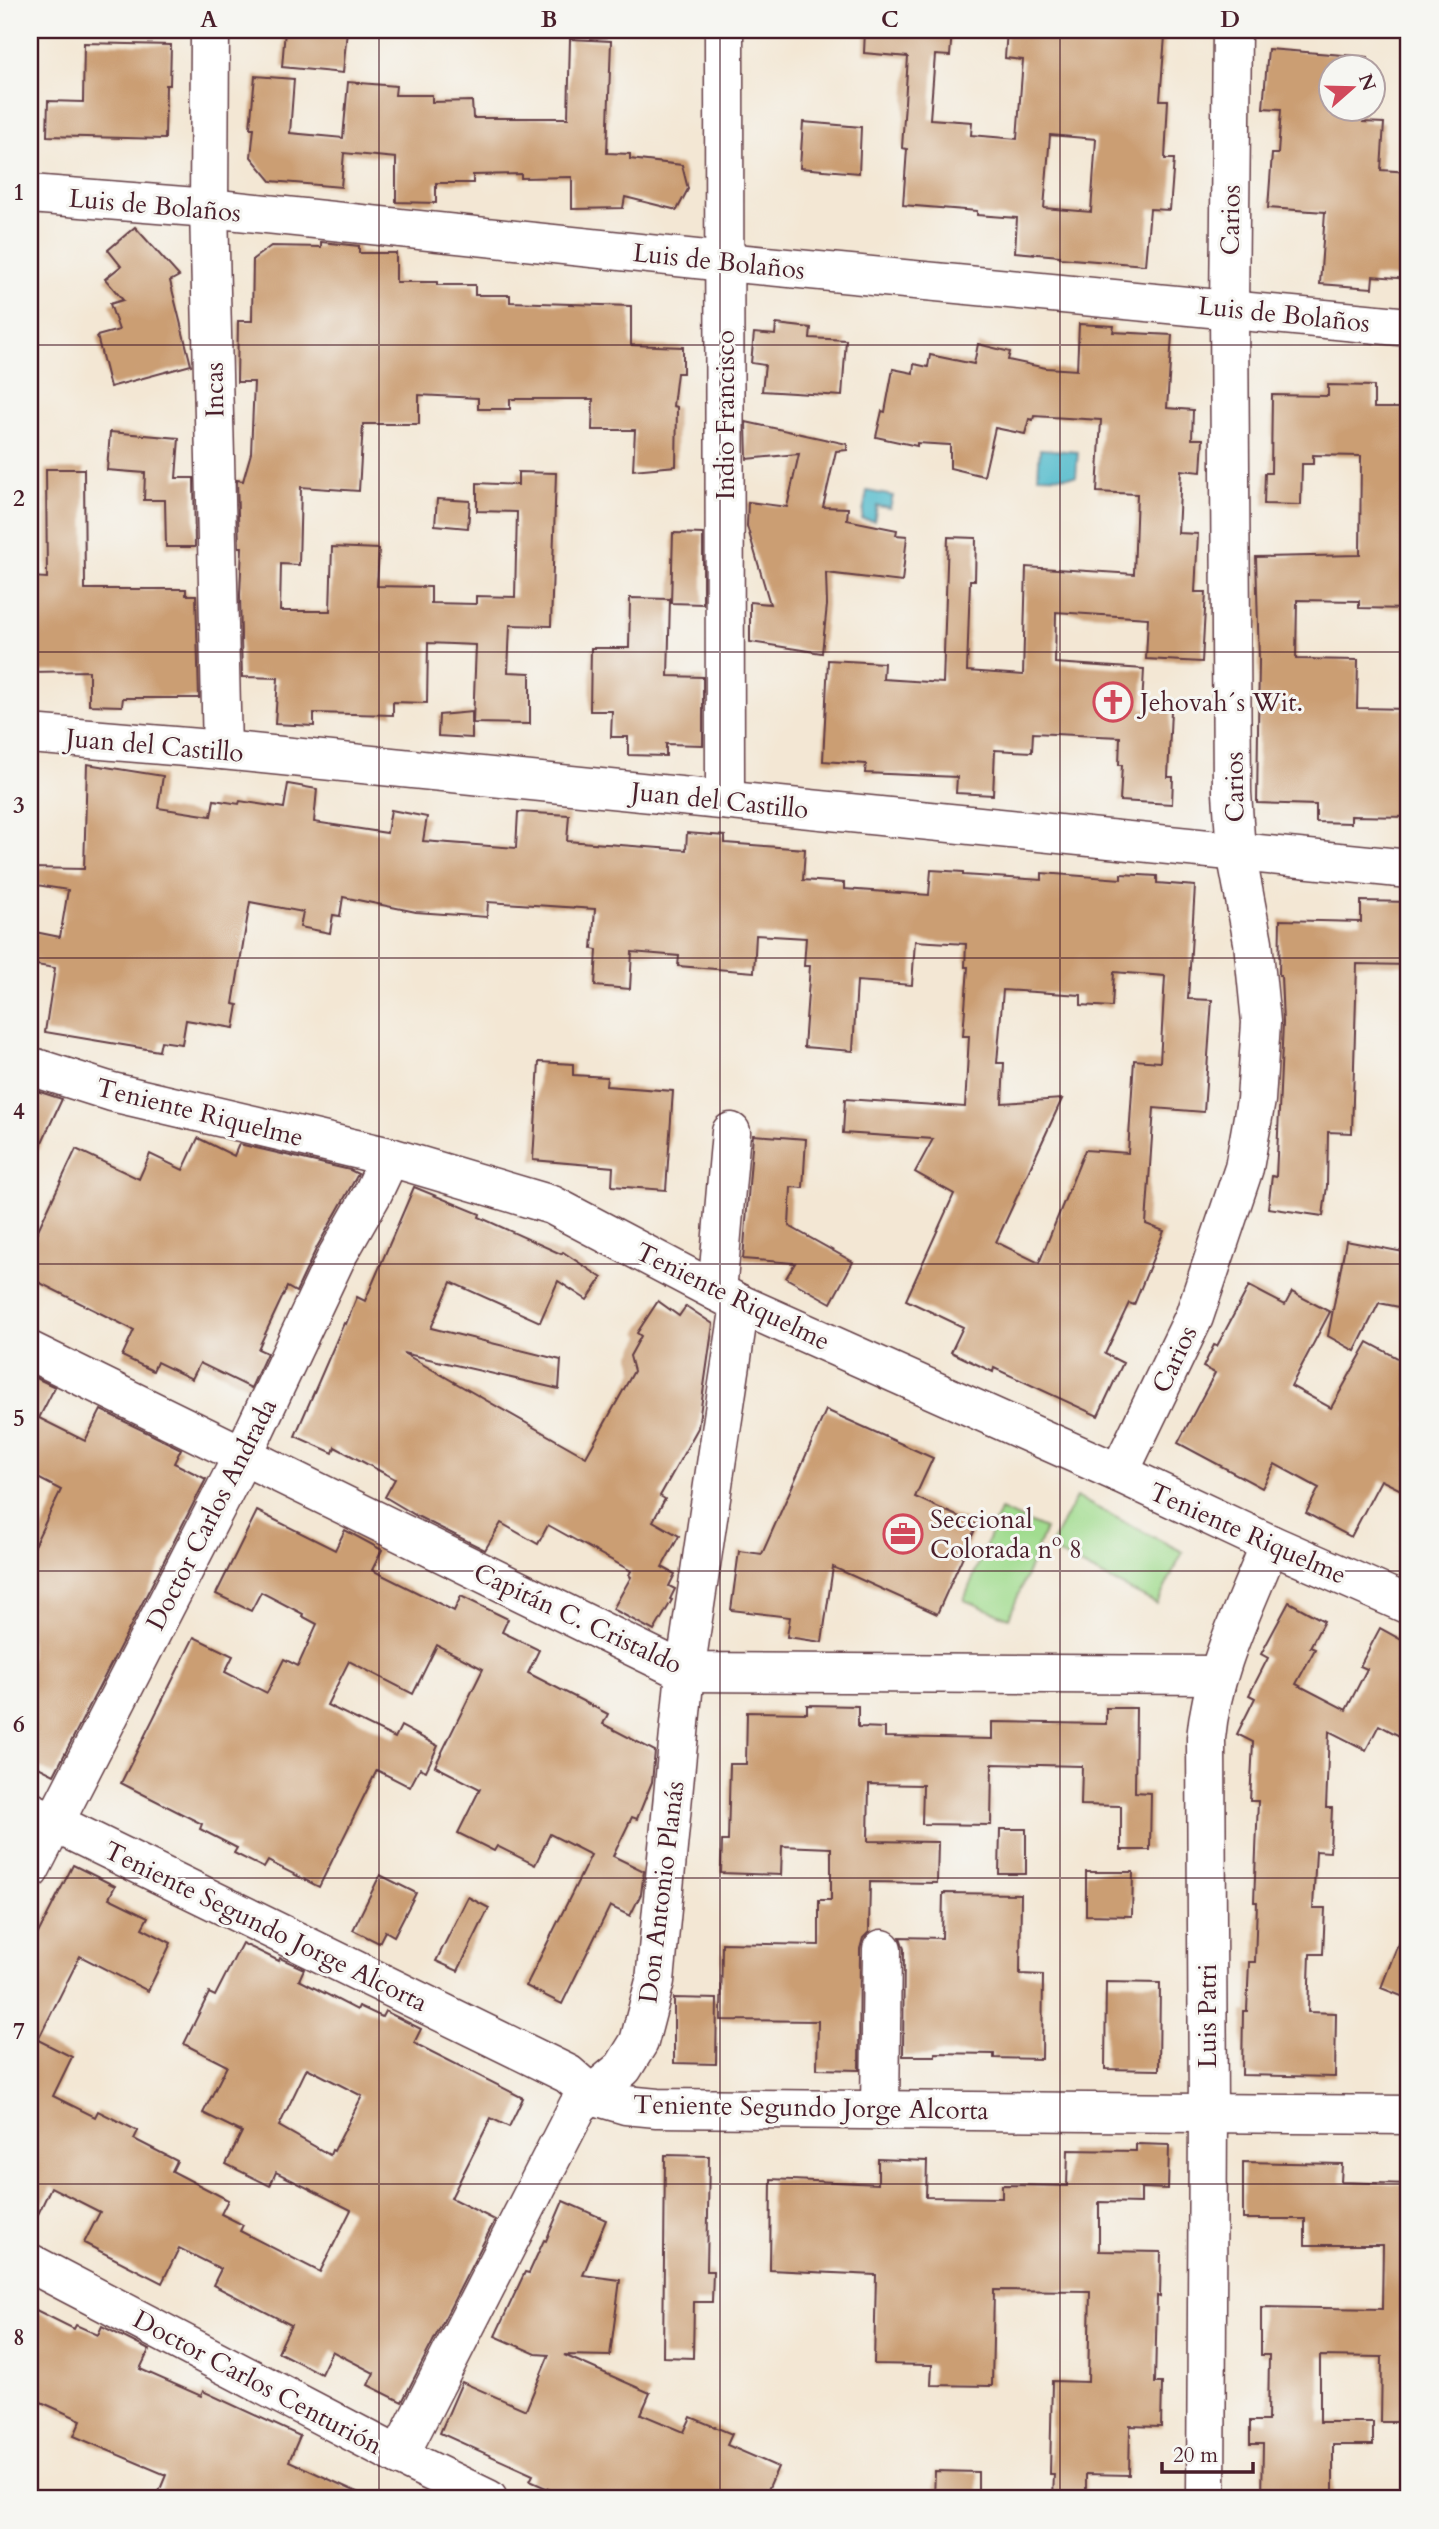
<svg xmlns="http://www.w3.org/2000/svg" width="1439" height="2529" viewBox="0 0 1439 2529" font-family="Cardo,serif">
  <style>
    .green { fill: #a1dc8f; stroke: #767e5d; stroke-width: 2 }
    .water { fill: #4eb9cb; stroke: #4c6c7b; stroke-width: 2 }
    .building { fill: #cb9e73; fill-rule: evenodd }
    .lines { fill: none; stroke-linecap: round; stroke-linejoin: round }
    .minor-casing { stroke: #633d44; stroke-width: 41 }
    .minor { stroke: #fff; stroke-width: 38 }
    .grid { fill: none; stroke: #4a1f2b; stroke-width: 2; stroke-opacity: 0.55 }
    .labels { text-anchor: middle; stroke-width: 6; stroke-linejoin: round; paint-order: stroke }
    .street-label { font-size: 26px; fill: #4a1f2b; stroke: #f6f6f2 }
    .poi-label { font-size: 26px; fill: #4a1f2b; stroke: #f6f6f2; text-anchor: start }
    .neatline { fill: none; stroke: #4a1f2b; stroke-width: 2.5 }
    .grid-label { font-size: 23px; text-anchor: middle; font-weight: bold; fill: #4a1f2b }
  </style>
  <rect width="100%" height="100%" fill="#f6f6f2"/>
  <filter id="ink" filterUnits="userSpaceOnUse"><feTurbulence type="fractalNoise" baseFrequency=".0143" numOctaves="2"/><feDisplacementMap in="SourceGraphic" scale="14" xChannelSelector="R" yChannelSelector="G"/><feConvolveMatrix kernelMatrix="1 2 1 2 8 2 1 2 1" color-interpolation-filters="sRGB"/></filter>
  <filter id="wash" filterUnits="userSpaceOnUse"><feTurbulence type="fractalNoise" baseFrequency=".00686" numOctaves="4" result="noise"/><feDisplacementMap in="SourceGraphic" scale="28" xChannelSelector="R" yChannelSelector="G"/><feGaussianBlur stdDeviation="1.57" result="paint"/><feColorMatrix in="noise" values="0 0 0 0 0 0 0 0 0 0 0 0 0 0 0 0 0 1.4 0 .05"/><feComposite in="paint" operator="in"/></filter>
  <g filter="url(#wash)">
    <rect width="100%" height="100%" fill="#f3e7d4"/>
    <g class="green">
      <path d="M1076,1497L1183,1552L1157,1604L1049,1549Z"/>
      <path d="M1000,1510L1045,1529L1009,1618L964,1600Z"/>
    </g>
    <g class="water">
      <path d="M1040,449L1078,452L1076,477L1038,476Z"/>
      <path d="M867,491L893,496L890,508L877,506L874,521L862,519Z"/>
    </g>
    <g id="blocks">
      <g class="building">
        <path d="M285,30H347L343,73L282,67Z"/>
        <path d="M865,30H952L950,56L935,55L930,119L972,122L971,135L1017,139L1023,60L1005,58L1007,30H1076L1165,36L1160,100H1168L1165,159H1174L1170,210L1150,209L1145,265L1060,258V256L1015,252L1017,218L977,215V211L903,205L907,149L902,148L908,57L864,53ZM1050,135L1096,139L1091,212L1044,208Z"/>
        <path d="M570,39L611,41L607,153L630,154V159L682,165L688,189L677,210L625,197L623,208L572,209V177L521,178V174L473,175V183H436V203L396,202V158L344,153L341,187L271,181L251,157L254,128H250L255,76L294,79L290,133L343,138L348,82L396,86L395,95H432V102L472,101L473,118H568Z"/>
        <path d="M84,43L171,45L170,85H166L165,139L47,136L48,101L83,102Z"/>
        <path d="M1268,49L1368,57V66H1331V108H1364L1363,122L1384,123L1381,170L1409,172V279L1373,276L1372,288L1320,284L1325,212L1268,208L1272,154H1278L1281,109L1263,108Z"/>
        <path d="M803,122L861,127L859,173L800,168Z"/>
        <path d="M135,227L179,276L170,281L191,365L110,387L97,336L119,330L110,304L123,300L105,279L121,266L108,250Z"/>
        <path d="M321,242L359,246V253H396V282H437V285H475V295H510V302L631,306V345L683,347V373H677L673,406L677,407L676,466L633,470L635,430H592L593,399H510V409H478V398L419,395V424H363L359,491L301,487L299,565L281,564L280,611H330L332,547L379,549L377,586L431,587V603L476,604V596L515,597L517,512L477,511V483L518,485V472L556,473L551,626L510,625L508,672L530,673V724L473,723L476,645L428,643L427,703L393,702V715L314,713V726L275,724L278,678L242,677L240,595L242,547H239L237,480L243,481L251,453L254,382H237L238,321H252L253,259L271,246L321,247Z"/>
        <path d="M776,324L811,328L810,338L846,340L842,396L762,391L765,365L751,363L754,333L775,335Z"/>
        <path d="M1079,324L1114,326L1113,332L1172,335L1167,408L1193,410L1192,439H1203L1201,472L1181,470L1178,533L1198,534L1195,592H1206L1202,662L1146,659L1148,618L1056,612L1055,663L1144,669L1142,708L1171,710L1168,777H1173L1172,804L1120,801L1122,765H1119L1120,737L1033,733L1032,752L995,750L993,795L956,793L957,777L865,773L866,764L823,761L828,660L884,663L883,679L943,683L948,537L976,538L975,580H970L967,671L1023,675L1026,567L1134,574L1137,494L1097,492L1101,420L1034,416L1033,420L1029,419L1025,434L995,428L984,476L950,468V445L917,443V446L876,437L882,411L885,412L893,369L913,373L914,364L928,367L930,355L974,364L978,344L1010,352L1008,360L1046,368L1077,370Z"/>
        <path d="M1328,385L1374,386V408H1409V609L1359,608V601L1297,600L1296,659L1358,660L1357,708L1409,709V817L1351,816V823L1316,822V805L1257,803L1259,660L1256,557L1360,555L1361,456L1313,455V464H1302L1301,505L1264,504L1265,473H1271L1272,395L1328,396Z"/>
        <path d="M746,422L847,444V450L836,451L823,507L848,508L847,520L897,530L896,535L907,536L902,582L826,573L827,605L822,653L750,642V602L770,604L747,526L748,502L787,507L799,454L747,459Z"/>
        <path d="M110,432L179,438L176,478H194L195,547H166L165,500H144L145,473L107,470Z"/>
        <path d="M46,469H84L85,589H186V595H196L199,698H123L122,706L89,705V671L30,672V577L47,578Z"/>
        <path d="M437,499L470,501L468,528L435,525Z"/>
        <path d="M673,533L703,534V604L671,603Z"/>
        <path d="M630,598L670,599L668,676L703,677V745L666,744V756L628,755V737H611L612,711H590L591,648H629Z"/>
        <path d="M472,712V738L438,736L439,715Z"/>
        <path d="M87,764L163,776L158,808L211,816L214,800L239,804L240,801L284,808L288,784L317,789L314,822L387,833L391,810L427,817L423,841L516,848L518,812L569,815L567,841L686,850L687,833L725,836V843L805,849L803,880L844,883V889L929,895L931,870L963,872V875L1042,880V873L1121,879V874L1157,876V883L1195,886L1188,999L1212,1000L1204,1112L1154,1108L1146,1224L1164,1231L1134,1305L1129,1303L1105,1354L1123,1363L1098,1416L994,1368L993,1372L951,1352L963,1327L906,1300L954,1194L915,1172L933,1139L843,1133L845,1099L965,1107L969,1036H963L968,967H965L966,944L915,941L912,985L857,981L853,1051L804,1047L810,966H804L806,938L756,935L754,972L678,966L679,956L632,952L630,989L595,986L597,950L592,949L595,909L488,902L487,917L416,912L343,897L340,916L333,915L330,933L300,927L303,912L250,902L233,1004L238,1005L234,1028L186,1020L182,1044L161,1041L159,1051L45,1032L55,968L30,964V931L60,937L68,890L30,884V868L84,869ZM1114,972L1165,976L1160,1062L1134,1060L1128,1153L1085,1150L1039,1263L996,1242L1062,1099L1002,1103L1004,1063H997L1003,990L1081,995V1005L1112,1007Z"/>
        <path d="M1361,901L1409,902V965L1357,964L1352,1133L1328,1132L1327,1186L1323,1216L1268,1208L1272,1176L1276,1177L1283,1023L1281,975H1279L1280,920L1361,922Z"/>
        <path d="M539,1062L573,1064V1075L607,1077L606,1086L673,1091L666,1190L612,1186L613,1167L533,1160Z"/>
        <path d="M37,1091L62,1099L30,1168V1107Z"/>
        <path d="M753,1135L806,1139L803,1188L791,1187L789,1226L853,1262L831,1303L786,1278L795,1263L743,1259Z"/>
        <path d="M198,1138L234,1156L239,1144L350,1170L358,1174L317,1247L296,1292L287,1287L258,1349L267,1353L251,1388L200,1363L192,1379L157,1362L153,1371L122,1356L134,1330L30,1278V1228L37,1232L76,1149L139,1179L150,1154L183,1170Z"/>
        <path d="M414,1187L480,1214L479,1217L561,1254L563,1252L602,1278L587,1300L558,1281L540,1322L451,1282L431,1328L561,1360L559,1389L403,1353L586,1457L634,1371L630,1356L641,1336L637,1333L658,1301L679,1316L686,1306L713,1324L698,1428L660,1496L665,1499L653,1521L679,1536L662,1567L675,1574L669,1586L675,1589L670,1599L672,1600L654,1631L613,1609L631,1577L629,1575L631,1571L548,1525L538,1544L501,1523L485,1550L417,1516L385,1497L395,1479L335,1447L333,1453L295,1436L344,1323L346,1324L357,1297L365,1301Z"/>
        <path d="M1346,1241L1409,1253V1309L1379,1303L1355,1351L1328,1336Z"/>
        <path d="M1249,1286L1285,1305L1292,1292L1330,1312L1291,1386L1331,1408L1368,1342L1409,1364V1494L1381,1480L1351,1537L1306,1513L1319,1488L1275,1464L1262,1488L1178,1443L1215,1373L1203,1367L1214,1345L1217,1346Z"/>
        <path d="M30,1375L55,1387L39,1418L85,1441L101,1410L181,1449L174,1463L206,1479L54,1775L30,1763V1554L61,1490L30,1474Z"/>
        <path d="M826,1410L933,1458L915,1497L977,1525L937,1614L833,1567L822,1642L787,1637L790,1617L731,1610L739,1551L762,1554Z"/>
        <path d="M257,1511L335,1550L345,1530L382,1550L372,1570L454,1611L461,1596L508,1619L502,1632L539,1650L528,1673L608,1714L603,1724L655,1751L652,1782L637,1819L632,1817L613,1856L644,1871L641,1894L630,1916L610,1906L562,2004L526,1986L591,1855L550,1834L535,1865L497,1846L494,1851L458,1833L480,1789L435,1766L483,1669L437,1645L413,1694L349,1661L327,1705L395,1738L401,1726L438,1746L426,1771L420,1768L410,1787L377,1770L319,1887L268,1861L264,1868L234,1853L237,1848L200,1829L202,1824L121,1783L194,1637L233,1656L225,1672L267,1693L284,1659L298,1666L317,1624L302,1616L303,1614L261,1592L251,1611L216,1594Z"/>
        <path d="M1289,1602L1324,1621L1310,1647L1315,1649L1296,1684L1346,1710L1367,1669L1360,1666L1380,1628L1409,1644V1741L1379,1725L1366,1750L1329,1731L1326,1808H1332L1330,1852L1316,1851L1313,1908H1325L1323,1954H1310L1308,2012L1336,2013L1335,2077L1242,2075L1243,2011H1247L1249,1962H1255L1257,1902H1254L1258,1801H1250L1253,1742L1237,1734L1255,1698L1249,1695L1268,1658L1261,1654Z"/>
        <path d="M807,1705L858,1706V1727L885,1728V1737L992,1739V1722L1106,1724V1708H1136L1135,1792L1151,1793L1150,1850H1121V1806L1081,1805L1082,1766L992,1764L991,1825L922,1824L923,1785L869,1784L868,1841L938,1842L937,1883L870,1882L869,1932L863,1938L860,1949L859,2070L817,2069L818,2021L721,2020L722,1943L819,1945V1900H831V1848L782,1846L781,1875L721,1873L722,1841H728L730,1764H746L747,1712L807,1713Z"/>
        <path d="M1000,1829H1026V1874H999Z"/>
        <path d="M73,1865L115,1886L109,1898L148,1917L142,1928L171,1943L148,1991L80,1956L38,2040L72,2057L53,2096L95,2117L98,2111L138,2131L134,2139L177,2161L172,2171L228,2200L221,2214L243,2225L240,2231L320,2272L351,2210L276,2172L270,2186L226,2164L242,2132L203,2113L227,2066L184,2044L209,1993L215,1996L242,1943L279,1961L280,1958L304,1969L299,1980L357,2010L359,2006L382,2017L385,2011L421,2029L414,2043L523,2098L509,2127L491,2118L451,2198L495,2220L402,2402L368,2385L374,2373L332,2351L321,2374L278,2352L291,2325L213,2285L221,2269L179,2248L162,2283L84,2243L100,2212L51,2187L30,2231V1949ZM307,2068L362,2096L334,2151L332,2150L330,2155L279,2126Z"/>
        <path d="M1086,1872H1133L1132,1916L1086,1915Z"/>
        <path d="M380,1875L416,1893L394,1936L385,1931L379,1943L353,1930Z"/>
        <path d="M943,1893L1021,1894L1020,1974L1043,1975L1042,2059L994,2058V2054L935,2053V2056H903L904,1949L900,1937L942,1938Z"/>
        <path d="M468,1897L489,1908L458,1971L436,1961Z"/>
        <path d="M1407,1921H1409V1999L1381,1988Z"/>
        <path d="M1106,1982L1160,1983L1159,2070L1105,2069Z"/>
        <path d="M674,1998L717,1999L716,2064L674,2063Z"/>
        <path d="M1136,2144L1169,2145L1168,2189L1141,2188V2203L1099,2202V2251L1161,2252L1160,2297L1157,2296L1155,2383H1162L1161,2427L1130,2426L1129,2475L1086,2474V2499H1053L1054,2474H1050L1052,2381L1088,2382L1090,2291L994,2290L992,2386L931,2385L932,2365L874,2364L876,2275L770,2270L771,2179L878,2184V2159L927,2161L926,2197L1002,2198V2185L1067,2186L1068,2150L1136,2151Z"/>
        <path d="M665,2155L709,2156L707,2271H713L712,2302H694L693,2358L663,2357Z"/>
        <path d="M1243,2162L1342,2164L1341,2182L1409,2184L1408,2422H1381L1382,2357L1320,2356V2422H1373V2445H1333V2499H1262L1263,2444H1250V2421H1268L1269,2355H1261V2307L1382,2309L1383,2245H1305V2219H1243Z"/>
        <path d="M563,2201L606,2220L583,2275L620,2280L610,2356L564,2355L650,2393L641,2414L684,2432L691,2417L732,2434L727,2445L778,2467L764,2499H571L530,2481L533,2475L440,2433L462,2382L526,2410L549,2355L536,2354L495,2336L525,2272L529,2273L544,2240L546,2241Z"/>
        <path d="M30,2307L74,2329L76,2325L98,2335L102,2326L149,2350L140,2369L201,2396L203,2391L300,2436L289,2461L372,2499H156L166,2475L74,2436L81,2420L30,2397Z"/>
        <path d="M935,2471L978,2472V2499H934Z"/>
      </g>
    </g>
  </g>
  <g filter="url(#ink)">
    <use href="#blocks" fill-opacity="0" stroke="#633d44" stroke-width="2"/>
    <g class="lines">
      <g class="minor-casing">
        <g id="minor">
          <path d="M210,30L209,208L222,750"/>
          <path d="M724,30L725,800"/>
          <path d="M30,194L209,208L725,262L1409,327"/>
          <path d="M30,734L222,750L1409,869"/>
          <path d="M30,1066L112,1092L390,1157L552,1205L740,1304L1119,1473L1270,1544L1409,1605"/>
          <path d="M717,1292L731,1132"/>
          <path d="M30,1351L685,1672L1217,1675"/>
          <path d="M1119,1473L1194,1317L1244,1168L1256,1100L1261,1022L1253,942L1236,852L1232,793L1229,309L1232,30"/>
          <path d="M30,1811L568,2074L592,2095L626,2105L657,2108L1409,2115"/>
          <path d="M30,1870L243,1455L337,1256L373,1193L390,1157"/>
          <path d="M880,2110L882,1949"/>
          <path d="M30,2263L399,2456L488,2499"/>
          <path d="M399,2456L578,2106L623,2068L639,2042L655,1981L685,1672L740,1304"/>
          <path d="M1206,2499L1208,2113L1206,1738C1212,1670 1245,1607 1270,1544"/>
        </g>
      </g>
      <use href="#minor" class="minor"/>
    </g>
  </g>
  <path class="grid" d="M379,30V2499M720,30V2499M1060,30V2499M30,345H1409M30,652H1409M30,958H1409M30,1264H1409M30,1571H1409M30,1878H1409M30,2184H1409"/>
  <defs>
    <g id="church-ring" transform="scale(2.0125)"><circle r="9.5" fill="#f6f6f2" stroke="#d1495b" stroke-width="1.5"/><path d="M-1.2-6h2.4v3.5h3.3v2.4h-3.3V6h-2.4V-.1h-3.3v-2.4h3.3Z" fill="#d1495b"/></g>
    <g id="office-ring" transform="scale(2.0125)"><circle r="9.5" fill="#f6f6f2" stroke="#d1495b" stroke-width="1.5"/><path d="M-6-3h4V-5.5h4V-3h4V5H-6ZM-1-4.5V-3h2v-1.5ZM-6 0V1H6V0Z" fill="#d1495b"/></g>
  </defs>
  <g fill-rule="evenodd">
    <use href="#church-ring" x="1113" y="702"/>
    <use href="#office-ring" x="903" y="1534"/>
  </g>
  <g class="labels">
    <g class="street-label">
      <text transform="translate(155 205) rotate(5)" y="9">Luis de Bolaños</text>
      <text transform="translate(1230 220) rotate(-89)" y="9">Carios</text>
      <text transform="translate(719 261) rotate(6)" y="9">Luis de Bolaños</text>
      <text transform="translate(1284 314) rotate(6)" y="9">Luis de Bolaños</text>
      <text transform="translate(214 390) rotate(-91)" y="9">Incas</text>
      <text transform="translate(725 415) rotate(-90)" y="9">Indio Francisco</text>
      <text transform="translate(155 745) rotate(5)" y="9">Juan del Castillo</text>
      <text transform="translate(1234 787) rotate(-91)" y="9">Carios</text>
      <text transform="translate(720 800) rotate(6)" y="9">Juan del Castillo</text>
      <text transform="translate(200 1112) rotate(14)" y="9">Teniente Riquelme</text>
      <text transform="translate(733 1296) rotate(26)" y="9">Teniente Riquelme</text>
      <text transform="translate(1174 1359) rotate(-65)" y="9">Carios</text>
      <text transform="translate(211 1514) rotate(-63)" y="9">Doctor Carlos Andrada</text>
      <text transform="translate(1248 1533) rotate(24)" y="9">Teniente Riquelme</text>
      <text transform="translate(578 1618) rotate(25)" y="9">Capitán C. Cristaldo</text>
      <text transform="translate(661 1892) rotate(-83)" y="9">Don Antonio Planás</text>
      <text transform="translate(266 1926) rotate(26)" y="9">Teniente Segundo Jorge Alcorta</text>
      <text transform="translate(1207 2016) rotate(-90)" y="9">Luis Patri</text>
      <text transform="translate(811 2107) rotate(1)" y="9">Teniente Segundo Jorge Alcorta</text>
      <text transform="translate(258 2382) rotate(28)" y="9">Doctor Carlos Centurión</text>
    </g>
    <g class="poi-label">
      <text x="1140" y="711">Jehovah´s Wit.</text>
      <text x="930" y="1528">Seccional<tspan x="930" dy="30">Colorada nº 8</tspan></text>
    </g>
  </g>
  <rect width="1439" height="2529" fill="none" stroke="#f6f6f2" stroke-width="77"/>
  <g transform="translate(1352 88) rotate(70)"><circle r="33" fill="#f6f6f2" stroke="#b1a0a2" stroke-width="2"/>
  <path d="M0-5L12 26L0 18L-12 26Z" fill="#d1495b"/>
  <text y="-10" font-size="19" font-weight="bold" text-anchor="middle" fill="#4a1f2b">N</text>
  </g>
  <path d="M1162 2462v10h91v-10" fill="none" stroke="#4a1f2b" stroke-width="3.5"/>
  <text x="1173" y="2462" font-size="21" fill="#4a1f2b" stroke="#f6f6f2" stroke-width="5" paint-order="stroke">20 m</text>
  <rect x="38" y="38" width="1362" height="2452" class="neatline"/>
  <g class="grid-label">
    <text x="209" y="27">A</text>
    <text x="549" y="27">B</text>
    <text x="890" y="27">C</text>
    <text x="1230" y="27">D</text>
    <text x="19" y="200">1</text>
    <text x="19" y="506">2</text>
    <text x="19" y="813">3</text>
    <text x="19" y="1119">4</text>
    <text x="19" y="1426">5</text>
    <text x="19" y="1732">6</text>
    <text x="19" y="2039">7</text>
    <text x="19" y="2345">8</text>
  </g>
</svg>
